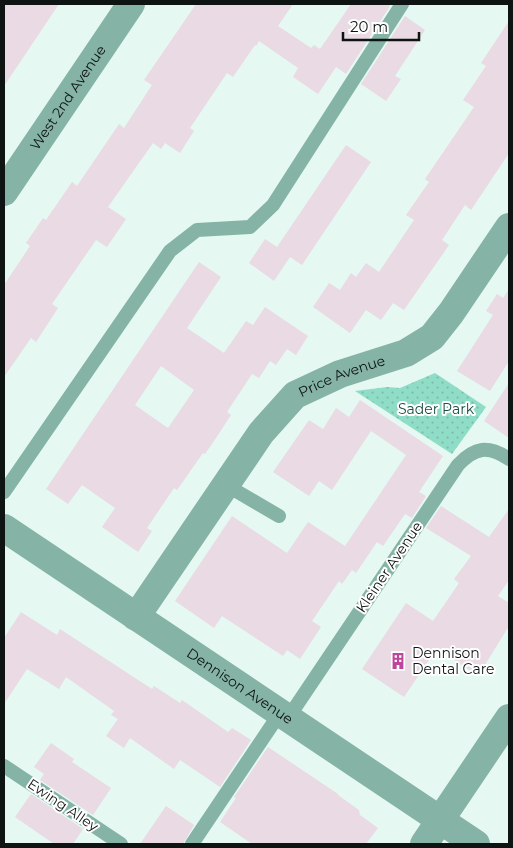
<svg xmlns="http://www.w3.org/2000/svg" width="513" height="848" viewBox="0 0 513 848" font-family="Montserrat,sans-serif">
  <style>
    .green { fill: url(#green-dots) }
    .building { fill: #eadae3; fill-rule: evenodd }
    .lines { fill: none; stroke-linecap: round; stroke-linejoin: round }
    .service { stroke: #85b3a5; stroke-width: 14 }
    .minor { stroke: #85b3a5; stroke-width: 28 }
    .labels { text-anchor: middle; stroke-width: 4; stroke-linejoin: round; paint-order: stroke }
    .street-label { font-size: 14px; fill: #0d1412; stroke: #fff }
    .park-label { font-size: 14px; fill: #1a4e42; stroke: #fff }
    .poi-label { font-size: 14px; fill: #0d1412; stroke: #fff; text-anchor: start }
  </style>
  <defs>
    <pattern id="green-dots" width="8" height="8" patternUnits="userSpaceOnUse" patternTransform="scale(1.25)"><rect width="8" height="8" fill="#90ddc7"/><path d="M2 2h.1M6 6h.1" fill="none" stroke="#7bbdaa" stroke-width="1.8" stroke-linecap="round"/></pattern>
  </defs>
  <rect width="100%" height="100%" fill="#e5f8f2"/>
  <path class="green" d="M435,373L486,407L452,454L355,391L387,387L400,388Z"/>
  <g class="building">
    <path d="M4,4H59L4,86Z"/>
    <path d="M196,4H293L278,26L311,48L314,45L320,49L351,4H386L390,6L346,74L336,67L318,94L293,77L298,68L259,41L256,46L255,45L233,77L227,73L190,128L194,131L180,153L165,143L161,149L153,143L108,207L126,219L107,247L96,240L52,304L58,308L36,342L31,338L4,377V285L30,246L26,243L43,218L46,220L72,182L77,186L119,124L124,128L152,85L144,80Z"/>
    <path d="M405,16L425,30L395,76L401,79L386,101L361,84Z"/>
    <path d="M509,21V153L471,210L465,205L442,240L449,245L404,310L393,303L381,320L366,310L350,333L313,307L329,283L340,290L351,273L356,277L366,263L379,272L414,220L406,215L429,182L425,179L474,107L463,100L486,66L481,63Z"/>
    <path d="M346,145L371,162L302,265L290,257L274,281L249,263L265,239L277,247Z"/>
    <path d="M199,262L221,277L187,328L224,353L246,321L253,325L265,307L308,336L296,355L287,349L276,365L270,361L259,378L252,374L227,412L231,415L216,438L205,454L203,453L177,490L174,488L147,528L152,531L138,552L102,527L115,508L82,485L68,504L46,489ZM161,366L194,390L168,428L135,405Z"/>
    <path d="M509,289V361L490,391L457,371L493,315L486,311L497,294L503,298Z"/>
    <path d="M509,383V438L484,421Z"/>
    <path d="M360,400L443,456L419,492L426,496L412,518L405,514L383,546L377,542L356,573L352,570L342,584L339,581L312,621L321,627L300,659L287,650L283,656L222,616L214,628L175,601L232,516L287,553L308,522L345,546L406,455L371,431L332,490L319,481L309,496L273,472L309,420L323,429L336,408L349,417Z"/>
    <path d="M441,506L489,537L509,509V580L498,596L509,603V626L478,676L437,648L404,697L362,669L406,603L433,621L459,583L454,579L471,556L426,528Z"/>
    <path d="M21,612L57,635L60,629L152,689L154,686L180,703L182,700L228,732L232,728L251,740L220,787L180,760L174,769L130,738L124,748L106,736L118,719L111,715L114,711L66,677L59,689L27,669L4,704V638Z"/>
    <path d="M51,743L74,759L72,762L111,788L93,815L40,780L44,774L34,767Z"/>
    <path d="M268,747L338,794V795L359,810L360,815L378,828L366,844H252L220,822L236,798L234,797Z"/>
    <path d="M31,794L83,829L73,844H54L15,817Z"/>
    <path d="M166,806L194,825L183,844H140Z"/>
  </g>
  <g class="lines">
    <g class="service">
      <path d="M226,485L279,516"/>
      <path d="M4,492L170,251L197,230L250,227L273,205L402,4"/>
      <path d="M288,718L458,465C475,447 488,445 509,459"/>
      <path d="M4,766L121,844"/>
      <path d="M192,844L280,713"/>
    </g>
    <g class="minor">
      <path id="s1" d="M4,192L131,4"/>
      <path id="s2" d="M4,528L476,844"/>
      <path id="s3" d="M136,617L261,433L295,395L340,374L406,353L432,337L451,313L509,227"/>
      <path d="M424,844L509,718"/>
    </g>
  </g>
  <defs>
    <g id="building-bare" transform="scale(1.35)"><path d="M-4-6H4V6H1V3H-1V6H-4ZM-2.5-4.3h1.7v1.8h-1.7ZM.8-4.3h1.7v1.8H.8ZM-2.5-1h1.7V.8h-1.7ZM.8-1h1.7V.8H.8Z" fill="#bd469c" stroke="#fff" stroke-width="2.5" paint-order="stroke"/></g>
  </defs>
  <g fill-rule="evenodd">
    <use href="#building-bare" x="398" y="661"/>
  </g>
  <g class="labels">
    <g class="street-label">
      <text dy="5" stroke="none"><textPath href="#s1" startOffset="114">West 2nd Avenue</textPath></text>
      <text dy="5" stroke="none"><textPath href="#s3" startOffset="324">Price Avenue</textPath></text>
      <text transform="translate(389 567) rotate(-56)" y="5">Kleiner Avenue</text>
      <text dy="5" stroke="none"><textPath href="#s2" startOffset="284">Dennison Avenue</textPath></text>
      <text transform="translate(63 805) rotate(34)" y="5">Ewing Alley</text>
    </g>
    <g class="park-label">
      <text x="436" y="414">Sader Park</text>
    </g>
    <g class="poi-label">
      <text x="412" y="658">Dennison<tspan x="412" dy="16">Dental Care</tspan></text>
    </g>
  </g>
  <rect width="513" height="848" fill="none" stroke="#0d1412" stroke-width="10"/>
  <path d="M343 32v8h76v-8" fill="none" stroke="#0d1412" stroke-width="2.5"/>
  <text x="350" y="32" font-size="15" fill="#0d1412" stroke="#ffffff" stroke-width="4" paint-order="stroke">20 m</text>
</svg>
